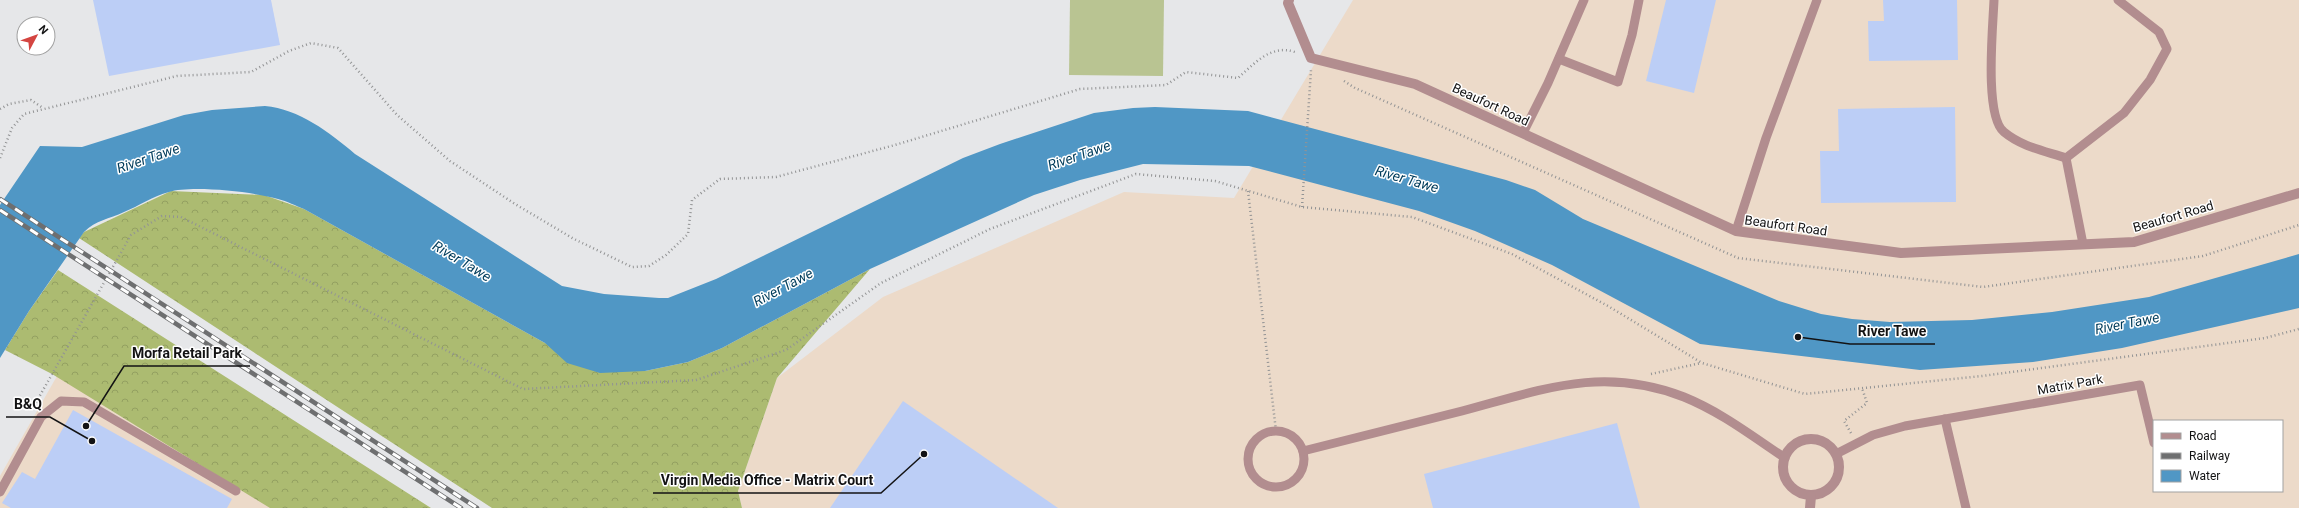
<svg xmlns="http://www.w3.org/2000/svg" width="2299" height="508" viewBox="0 0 2299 508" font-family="Roboto,sans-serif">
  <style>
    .commercial { fill: #ecdac9; fill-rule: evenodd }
    .grass { fill: #b9c492 }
    .forest { fill: url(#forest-crowns) }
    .water { fill: #5097c5 }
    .building { fill: #bccef6 }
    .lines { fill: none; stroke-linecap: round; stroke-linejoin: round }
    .path { stroke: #929394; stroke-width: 2.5; stroke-dasharray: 1 3; stroke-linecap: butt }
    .service { stroke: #b28d8f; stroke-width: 9 }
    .minor { stroke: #b28d8f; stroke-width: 10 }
    .rail-casing { stroke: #6e6f70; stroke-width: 4.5 }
    .rail { stroke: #fff; stroke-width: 3; stroke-dasharray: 9; stroke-linecap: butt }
    .labels { text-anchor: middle; stroke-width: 3; stroke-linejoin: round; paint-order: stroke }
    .street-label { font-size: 13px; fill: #131314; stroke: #fff }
    .water-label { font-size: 14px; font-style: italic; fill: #003c5b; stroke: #fff }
    .leader { fill: none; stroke: #131314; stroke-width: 1.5 }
    .callout-dot { fill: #131314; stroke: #fff; stroke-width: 1.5 }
    .callout-label { font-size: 14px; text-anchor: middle; font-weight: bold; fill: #131314; stroke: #fff; stroke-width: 3; stroke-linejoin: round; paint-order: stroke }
  </style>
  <defs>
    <pattern id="forest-crowns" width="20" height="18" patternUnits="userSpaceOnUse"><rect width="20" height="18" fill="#acbb71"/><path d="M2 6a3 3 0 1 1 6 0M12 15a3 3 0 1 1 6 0" fill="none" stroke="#93a061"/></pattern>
  </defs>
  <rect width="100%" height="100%" fill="#e6e7e9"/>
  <g class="commercial">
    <path d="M1353,0H2299V508H742L738,491L777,378L883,297L1124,192L1234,198ZM2154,421H2282V491H2154Z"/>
    <path d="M57,376L279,508H0V476Z"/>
  </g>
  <path class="grass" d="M1070,0H1164L1163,76L1069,75Z"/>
  <g class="forest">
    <path d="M171,191L264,195L304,209L545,343L645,371L688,362L722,348L870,269L777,378L738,491L742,508H492L79,238L84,232Z"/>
    <path d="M58,270L431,508H270L52,374L5,350L29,311Z"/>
  </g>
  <path class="water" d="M265,106C299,109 329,132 355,154L562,286L604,294L659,298H668L716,279L963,158L1000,144L1094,113L1133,108L1155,107L1248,111L1506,180L1535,190L1583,219L1779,301L1821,314L1852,319L1890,322L1972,320L2052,312L2149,297L2299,254V308L2122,348L2033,362L1920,370L1700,344L1552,265L1475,231L1419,211L1249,166L1143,164L1080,180L1034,195L870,269L722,348L688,362L645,371L600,373L567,363L545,343L304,209C296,206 287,201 278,199C255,192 192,185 169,192C153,196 139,206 124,212C109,219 96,220 84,232L29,311L0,358V205L40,146L82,147L184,115L212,110Z"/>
  <g class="building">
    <path d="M93,0H271L280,45L109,76Z"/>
    <path d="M1666,0H1716L1694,93L1646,81Z"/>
    <path d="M1883,0H1957L1958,60L1869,61L1868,21H1884Z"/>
    <path d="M1955,107L1956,202L1821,203L1820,151H1839L1838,109Z"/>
    <path d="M903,401L1058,508H830Z"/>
    <path d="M73,410L232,499L227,508H11L2,503L22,472L35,479Z"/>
    <path d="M1617,423L1640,508H1433L1424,474Z"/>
  </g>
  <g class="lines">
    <g class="path">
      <path d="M1344,81L1355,88L1738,258L1983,287L2203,256L2299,225"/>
      <path d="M0,109L9,104L31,100L43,108"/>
      <path d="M0,158L12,128L24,114L177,76L251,72L289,51L311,43L338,48L397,115L450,161L515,204L574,239L632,267L649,266L666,255L688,234L692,200L720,179L776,177L895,145L1080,89L1166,85L1186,72L1238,78C1255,63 1271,44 1295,52"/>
      <path d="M1248,191L1276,431"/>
      <path d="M1302,207L1311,70"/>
      <path d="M1651,374L1701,363"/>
      <path d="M34,406L131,235L162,216L181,217L523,389L696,380L786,350L881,283L990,229L1136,174L1215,181L1302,207L1412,217L1512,254L1608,306L1702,363L1805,394L1982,376L2265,338L2299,329"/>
      <path d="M1851,433L1844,421L1867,403L1862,388"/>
    </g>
    <g class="service">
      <path d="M1994,0C1993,26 1984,116 2004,132C2022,147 2045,151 2066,158"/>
      <path d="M1559,59L1618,82L1632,35L1639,0"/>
      <path d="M1523,133L1548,83L1584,0"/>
      <path d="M2066,158L2124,113L2150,80L2167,49L2159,32L2118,0"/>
      <path d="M2066,158L2083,244"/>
      <path d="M1736,231L1766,138L1817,0"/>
      <path d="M1945,419L1966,508"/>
      <circle cx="1276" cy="459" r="28"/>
      <path d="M1303,451C1356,438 1409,424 1462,411C1541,390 1602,365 1684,397C1721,412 1752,436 1785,458"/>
      <path d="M1836,454L1873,435L1905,426L2140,385L2154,443"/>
      <path d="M0,492L41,417L61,401L84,402L236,491"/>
    </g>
    <g class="minor">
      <path d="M1289,0L1288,3L1311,58L1415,84L1736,231L1901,253L2134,242L2299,193"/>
      <circle cx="1811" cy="467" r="28"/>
      <path d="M1810,508L1811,496"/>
    </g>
    <g class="rail-casing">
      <g id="rail">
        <path d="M0,199L477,508"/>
        <path d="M0,210L461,508"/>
      </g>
    </g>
    <use href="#rail" class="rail"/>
  </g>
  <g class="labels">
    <g class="street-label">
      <text transform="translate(1491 104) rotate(25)" y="5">Beaufort Road</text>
      <text transform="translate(2173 216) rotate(-16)" y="5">Beaufort Road</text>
      <text transform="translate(1786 225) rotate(8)" y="5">Beaufort Road</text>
      <text transform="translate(2070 384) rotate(-10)" y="5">Matrix Park</text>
    </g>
    <g class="water-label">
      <text transform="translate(1079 155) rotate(-19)" y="5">River Tawe</text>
      <text transform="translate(148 158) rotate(-19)" y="5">River Tawe</text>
      <text transform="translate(1407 179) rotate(16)" y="5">River Tawe</text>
      <text transform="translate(462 261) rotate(31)" y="5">River Tawe</text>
      <text transform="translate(783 287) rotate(-28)" y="5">River Tawe</text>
      <text transform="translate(2127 323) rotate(-11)" y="5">River Tawe</text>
    </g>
  </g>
  <path class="leader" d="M1798 337L1850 344H1935M86 426L124 366H250M92 441L50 417H6M924 454L881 493H653"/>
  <g class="callout-dot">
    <circle cx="1798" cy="337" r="4"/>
    <circle cx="86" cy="426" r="4"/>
    <circle cx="92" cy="441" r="4"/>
    <circle cx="924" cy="454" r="4"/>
  </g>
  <g class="callout-label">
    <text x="1892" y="336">River Tawe</text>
    <text x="187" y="358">Morfa Retail Park</text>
    <text x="28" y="409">B&amp;Q</text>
    <text x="767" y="485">Virgin Media Office - Matrix Court</text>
  </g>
  <rect x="2153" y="420" width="130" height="72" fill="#ffffff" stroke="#a1a1a1"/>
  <rect x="2161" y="433" width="20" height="6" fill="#b28d8f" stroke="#a1a1a1"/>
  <text x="2189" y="440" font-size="12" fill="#131314">Road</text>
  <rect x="2161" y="453" width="20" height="6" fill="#6e6f70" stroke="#a1a1a1"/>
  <text x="2189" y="460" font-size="12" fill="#131314">Railway</text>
  <rect x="2161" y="470" width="20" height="12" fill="#5097c5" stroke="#a1a1a1"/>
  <text x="2189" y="480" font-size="12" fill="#131314">Water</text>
  <g transform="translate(36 36) rotate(49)"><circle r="19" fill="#ffffff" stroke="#a1a1a1"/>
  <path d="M0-3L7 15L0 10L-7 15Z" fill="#d44541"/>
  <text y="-6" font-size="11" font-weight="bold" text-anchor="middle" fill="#131314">N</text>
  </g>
</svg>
